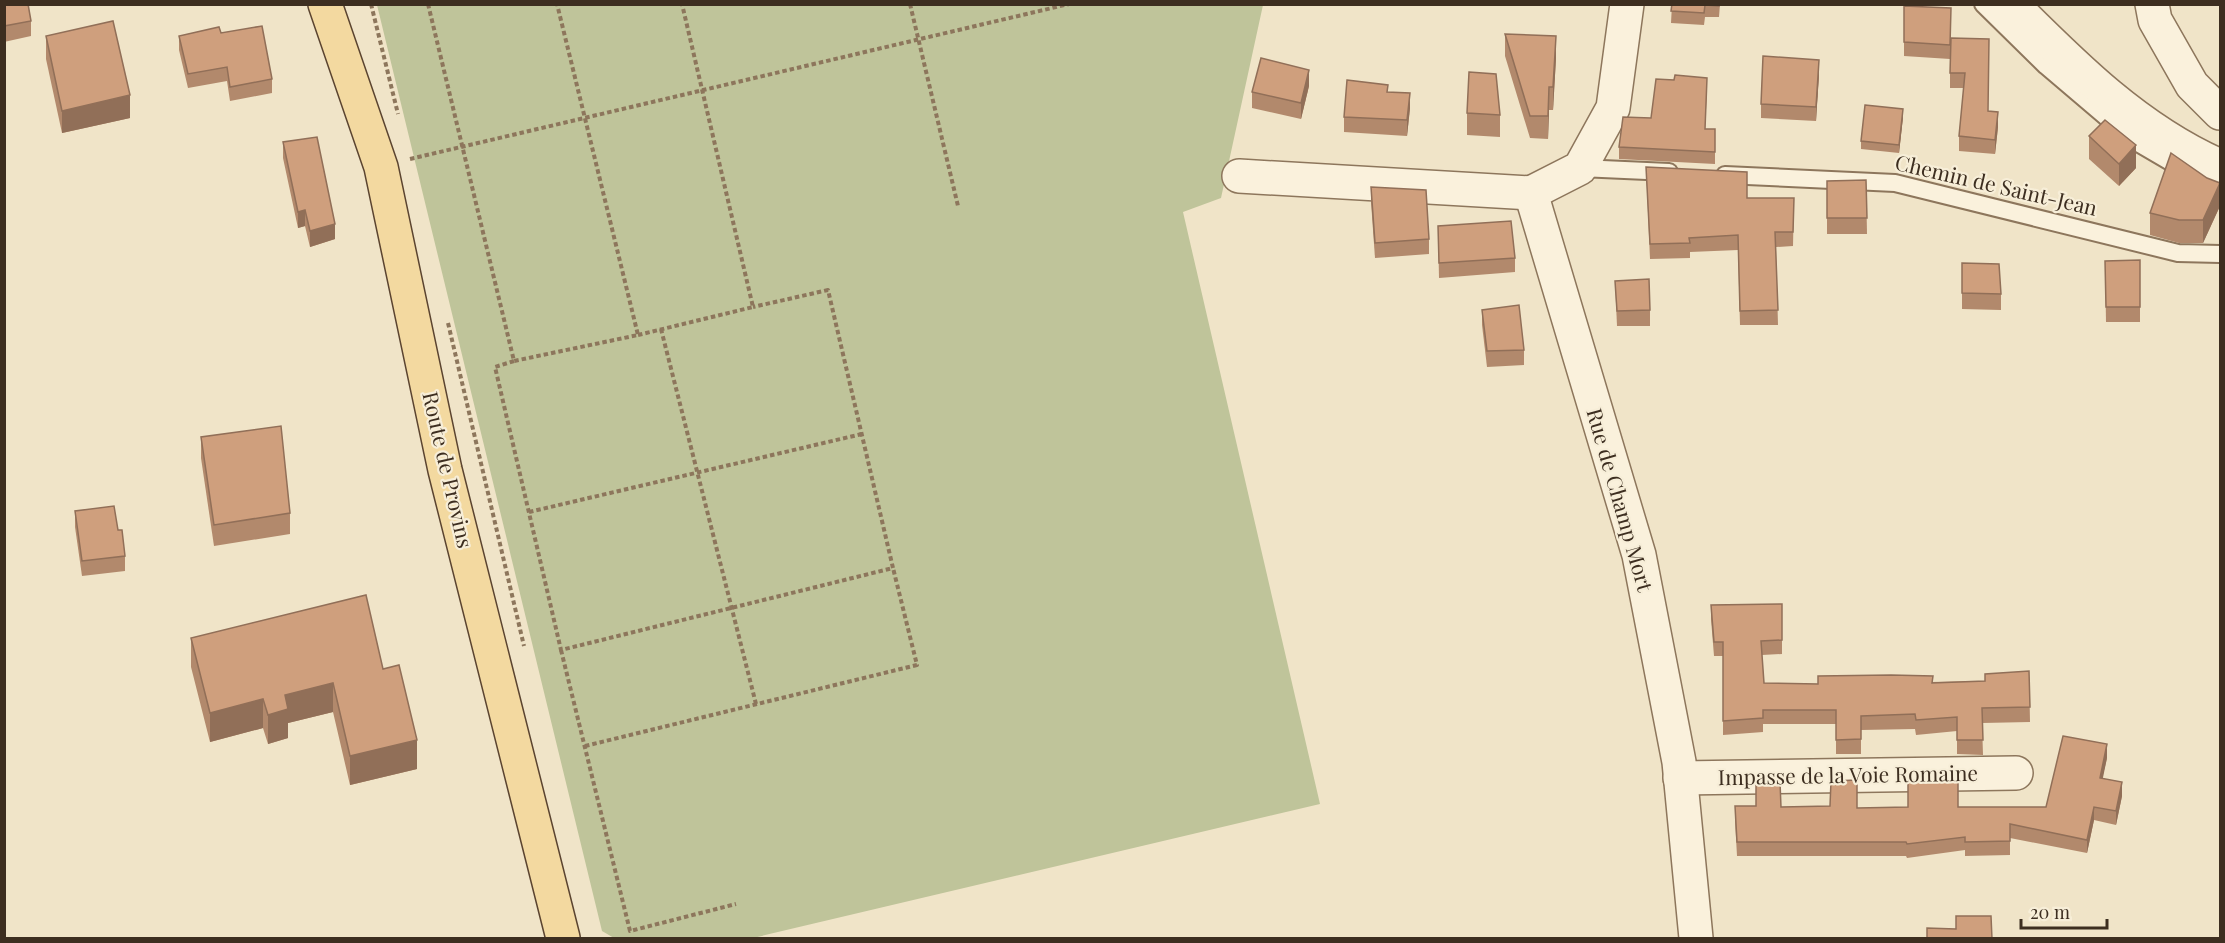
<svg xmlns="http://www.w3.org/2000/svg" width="2225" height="943" viewBox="0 0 2225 943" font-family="'Playfair Display',serif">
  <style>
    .cemetery { fill: #bfc49a }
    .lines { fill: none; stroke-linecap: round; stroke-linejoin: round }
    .service-casing { stroke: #8d765c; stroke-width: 20 }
    .minor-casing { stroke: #8d765c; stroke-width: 36 }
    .tertiary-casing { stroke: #8d765c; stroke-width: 36 }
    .primary-casing { stroke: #5b4430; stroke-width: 36 }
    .path { stroke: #8d765c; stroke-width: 4; stroke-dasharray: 4.5 3; stroke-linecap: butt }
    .service { stroke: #faf1dc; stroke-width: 16 }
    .minor { stroke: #faf1dc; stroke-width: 33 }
    .tertiary { stroke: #faf1dc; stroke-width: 33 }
    .primary { stroke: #f3d9a0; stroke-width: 33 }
    .wall { fill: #b2896c }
    .shaded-wall { fill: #916f58 }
    .building { fill: #cf9f7d; stroke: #916f58; stroke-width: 1.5 }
    .labels { text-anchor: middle; stroke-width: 4.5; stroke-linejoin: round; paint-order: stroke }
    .street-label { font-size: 21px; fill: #3d2e20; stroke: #f7eed8 }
  </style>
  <rect width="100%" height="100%" fill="#f0e4c8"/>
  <path class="cemetery" d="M377,5H1263L1221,198L1183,212L1320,804L753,938H614L602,931Z"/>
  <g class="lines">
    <g class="service-casing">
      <g id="service">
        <path d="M1983,4L2046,66L2133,140L2186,171"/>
        <path d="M1580,168L1669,172"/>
        <path d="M1725,175L1895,183L2178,253L2220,254"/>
      </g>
    </g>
    <g class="minor-casing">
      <g id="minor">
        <path d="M1627,4L1613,108L1580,168L1531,193L1639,555L1679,762L1696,938"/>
        <path d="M2152,4L2155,20L2192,85L2220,113"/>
        <path d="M1239,176L1531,193"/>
        <path d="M1680,778L2016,773"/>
      </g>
    </g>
    <g class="tertiary-casing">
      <path id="tertiary" d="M2012,4C2075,67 2138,130 2220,166"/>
    </g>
    <g class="primary-casing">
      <path id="primary" d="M325,4L381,167L445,470L563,938"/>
    </g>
    <g class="path">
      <path d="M371,4L398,114"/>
      <path d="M428,4L514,361L638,335L557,4"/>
      <path d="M910,4L958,206"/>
      <path d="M410,159L1069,4"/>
      <path d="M448,323L524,646"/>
      <path d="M661,329L756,704"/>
      <path d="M638,335L753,307L682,4"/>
      <path d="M514,361L495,367L561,650L893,568L828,290L753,307"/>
      <path d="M529,512L862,434"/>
      <path d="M561,650L630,931L736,904"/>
      <path d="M585,746L917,665L893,568"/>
    </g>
    <use href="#service" class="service"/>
    <use href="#minor" class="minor"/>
    <use href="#tertiary" class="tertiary"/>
    <use href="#primary" class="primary"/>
  </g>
  <g class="wall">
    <path d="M4,4L31,21V36L4,42Z"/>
    <path d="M1672,4H1720L1719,17H1705L1704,25L1671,23Z"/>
    <path d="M1904,6L1951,38L1988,111L1998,127L1995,154L1959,151V136L1964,88H1950V59L1904,56Z"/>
    <path d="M221,33L272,79V93L230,101L227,81L188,88L179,50V36Z"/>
    <path d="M1505,34L1556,58L1553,110H1549L1548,139L1530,138L1505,56Z"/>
    <path d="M46,36L130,118L62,133L46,59Z"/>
    <path d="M1819,74L1816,121L1761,118V104Z"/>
    <path d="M1309,86L1301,119L1252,108V92Z"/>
    <path d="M1707,90L1705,129H1715V164L1619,159V147L1651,118Z"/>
    <path d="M1388,92L1410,108L1407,136L1344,132V117Z"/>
    <path d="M1467,113L1500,115V137L1467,135Z"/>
    <path d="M1903,117L1899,153L1861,149V141Z"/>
    <path d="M2089,136L2136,168L2119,186L2089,159Z"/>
    <path d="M283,142L335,239L310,247L305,226L298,228L283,158Z"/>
    <path d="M1646,167L1747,198H1794L1793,246L1776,247L1778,325H1740L1738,250L1690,252V258L1650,259Z"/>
    <path d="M1866,180L1867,234H1827V181Z"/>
    <path d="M1371,187L1429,239V254L1375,258L1371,202Z"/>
    <path d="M2220,206L2203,243H2179L2150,235V213Z"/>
    <path d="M1438,226L1515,258V272L1439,278Z"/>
    <path d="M2140,260V322H2106L2105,261Z"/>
    <path d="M1962,263L2001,294V310L1962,309Z"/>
    <path d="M1615,281L1650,310V326H1617Z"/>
    <path d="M1482,310L1524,350V365L1487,367L1482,325Z"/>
    <path d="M201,437L290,513V534L214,546L201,458Z"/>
    <path d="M75,511L118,530L125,556V571L82,576L75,527Z"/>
    <path d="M1782,604V654L1762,655L1764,683L1818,684L1985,681L2029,671L2030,722L1982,723L1983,755L1957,754V731L1916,735L1915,729L1861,730V754H1836V724H1763V732L1723,735V656H1714L1711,619V605Z"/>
    <path d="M191,638L383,669L417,769L350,785L333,712L288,723V738L268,744L263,728L210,742L191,667Z"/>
    <path d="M2107,758L2102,779L2122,796L2116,825L2094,820L2087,853L2010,838V855L1965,856V850L1907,858L1906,856H1737L1735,820L1781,807L1857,808L2046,807Z"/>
  </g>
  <g class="shaded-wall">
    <path d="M1556,36V58L1553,110V87Z"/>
    <path d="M1819,60V74L1816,121V107Z"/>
    <path d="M1309,70V86L1301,119V103Z"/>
    <path d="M1549,87V110L1548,139V116Z"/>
    <path d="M1410,93V108L1407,136V120Z"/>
    <path d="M130,95V118L62,133V111Z"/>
    <path d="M1903,109V117L1899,153V145Z"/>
    <path d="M1998,112V127L1995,154V140Z"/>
    <path d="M2136,145V168L2119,186V164Z"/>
    <path d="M2220,183V206L2203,243V220Z"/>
    <path d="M305,210V226L298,228V212Z"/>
    <path d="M335,224V239L310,247V231Z"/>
    <path d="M333,683V712L288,723V738L268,744V715L285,695Z"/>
    <path d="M263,699V728L210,742V713Z"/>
    <path d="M417,740V769L350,785V756Z"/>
    <path d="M2107,744V758L2100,792V778Z"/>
    <path d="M2122,782V796L2116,825V811Z"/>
    <path d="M2094,807V820L2087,853V840Z"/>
  </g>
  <g class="building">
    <path d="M4,4H28L31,21L4,26Z"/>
    <path d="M1672,4H1719V6L1705,5L1704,13L1671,11Z"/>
    <path d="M1904,6L1951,8L1950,45L1904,42Z"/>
    <path d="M113,21L130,95L62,111L46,36Z"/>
    <path d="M262,26L272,79L230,87L227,67L188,74L179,36L219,27L221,33Z"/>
    <path d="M1505,34L1556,36L1553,87H1549L1548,116H1530Z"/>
    <path d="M1951,38L1989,39L1988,111L1998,112L1995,140L1959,136L1965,73H1950Z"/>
    <path d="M1763,56L1819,60L1816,107L1761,104Z"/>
    <path d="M1261,58L1309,70L1301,103L1252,92Z"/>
    <path d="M1469,72L1496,74L1500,115L1467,113Z"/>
    <path d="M1675,75L1707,78L1705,129H1715V152L1619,147L1623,117L1651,118L1656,79L1674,80Z"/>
    <path d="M1347,80L1388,85L1387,92L1410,93L1407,120L1344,117Z"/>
    <path d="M1865,105L1903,109L1899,145L1861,141Z"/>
    <path d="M2105,120L2136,145L2119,164L2089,136Z"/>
    <path d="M317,137L335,224L310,231L305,210L298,212L283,142Z"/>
    <path d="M2171,153L2207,178L2220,183L2203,220H2179L2150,213Z"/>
    <path d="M1646,167L1747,172V198H1794L1793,232H1775L1778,310L1740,311L1738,235L1689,238L1690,243L1650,244Z"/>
    <path d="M1866,180L1867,218H1827V181Z"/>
    <path d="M1371,187L1426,190L1429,239L1375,243Z"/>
    <path d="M1511,221L1515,258L1439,263L1438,226Z"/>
    <path d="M2140,260V307H2106L2105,261Z"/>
    <path d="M1962,263L1999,264L2001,294L1962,293Z"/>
    <path d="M1649,279L1650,310L1617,311L1615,281Z"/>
    <path d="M1519,305L1524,350L1487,351L1482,310Z"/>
    <path d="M281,426L290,513L214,525L201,437Z"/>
    <path d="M114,506L118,530H122L125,556L82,561L75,511Z"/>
    <path d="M366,595L383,669L399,665L417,740L350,756L333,683L285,695L288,709L268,715L263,699L210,713L191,638Z"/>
    <path d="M1782,604V640L1761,641L1764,683L1818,684V676L1891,675L1933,676L1932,683L1985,681V674L2029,671L2030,707L1982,708L1983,740H1957V717L1916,720L1915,714L1861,716V739L1836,740V710H1763V718L1723,721V642H1714L1711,605Z"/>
    <path d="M2063,736L2107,744L2100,778L2122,782L2116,811L2094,807L2087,840L2010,824V841L1965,842V837L1907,844L1906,842H1737L1735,806H1756V782H1780L1781,807L1830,806L1831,781L1857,780V808L1908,807V780L1958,779V807H2046Z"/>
    <path d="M1956,916H1991L1992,939H1927V928L1956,929Z"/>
  </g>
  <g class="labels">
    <g class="street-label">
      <text transform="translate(1996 186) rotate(13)" y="7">Chemin de Saint-Jean</text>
      <text transform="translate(447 470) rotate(77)" y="7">Route de Provins</text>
      <text transform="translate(1619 500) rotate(74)" y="7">Rue de Champ Mort</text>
      <text transform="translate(1848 776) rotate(-1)" y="7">Impasse de la Voie Romaine</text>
    </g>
  </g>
  <rect width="2225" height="943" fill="none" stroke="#3d2e20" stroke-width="12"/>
  <path d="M2021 919v9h86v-9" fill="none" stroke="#3d2e20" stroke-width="3"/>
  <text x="2030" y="919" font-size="18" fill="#3d2e20" stroke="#f7eed8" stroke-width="4.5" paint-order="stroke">20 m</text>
</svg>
